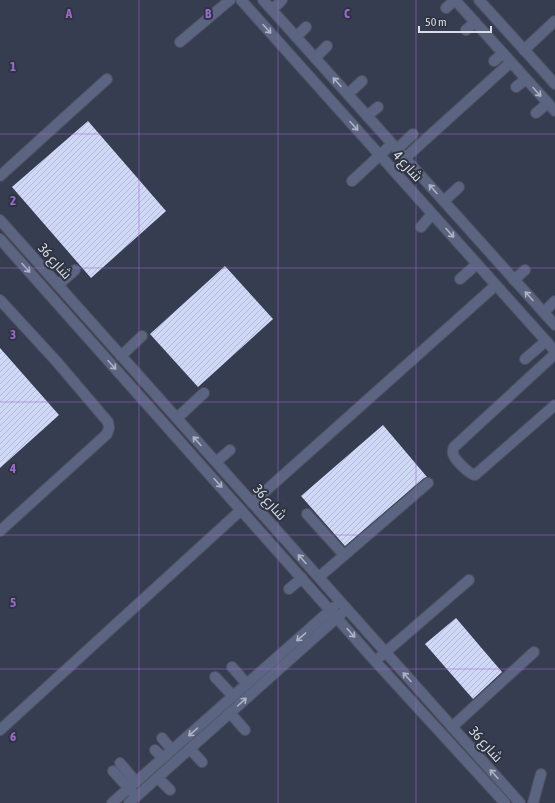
<svg xmlns="http://www.w3.org/2000/svg" width="555" height="803" viewBox="0 0 555 803" font-family="'Asap Condensed',Cairo,sans-serif">
  <style>
    .built { fill: #373d51 }
    .building { fill: url(#building-hatch) }
    .lines { fill: none; stroke-linecap: round; stroke-linejoin: round }
    .minor-casing { stroke: #4e5260; stroke-width: 12 }
    .minor { stroke: #5b6582; stroke-width: 10 }
    .oneway { stroke: #aeb3c3 }
    .grid { fill: none; stroke: #9c6acd; stroke-width: 1; stroke-opacity: 0.55 }
    .labels { text-anchor: middle; stroke-width: 4; stroke-linejoin: round; paint-order: stroke }
    .street-label { font-size: 14px; fill: #dadde6; stroke: #2f3442 }
    .grid-label { font-size: 13px; text-anchor: middle; font-weight: bold; fill: #9c6acd; stroke: #2f3442; stroke-width: 4; stroke-linejoin: round; paint-order: stroke }
  </style>
  <defs>
    <pattern id="building-hatch" width="6" height="6" patternUnits="userSpaceOnUse"><rect width="6" height="6" fill="#cfd9f7"/><path d="M-1 1l2-2M0 6l6-6M5 7l2-2" fill="none" stroke="#b3bbd3"/></pattern>
  </defs>
  <rect width="100%" height="100%" fill="#2f3442"/>
  <rect class="built" x="0" y="0" width="555" height="803"/>
  <g class="building">
    <path d="M88,121L166,211L91,278L12,187Z"/>
    <path d="M225,266L273,319L198,387L150,334Z"/>
    <path d="M0,348L59,415L0,468Z"/>
    <path d="M383,425L427,477L424,478L345,546L301,496Z"/>
    <path d="M456,618L502,672L473,699L425,644Z"/>
  </g>
  <g class="lines">
    <g class="minor-casing">
      <g id="minor">
        <path d="M241,0L555,351"/>
        <path d="M263,0L555,325"/>
        <path d="M455,0L555,111"/>
        <path d="M479,0L555,84"/>
        <path d="M446,8L455,0"/>
        <path d="M272,10L282,0"/>
        <path d="M466,30L475,22"/>
        <path d="M296,37L306,27"/>
        <path d="M180,42L230,0"/>
        <path d="M524,50L555,21"/>
        <path d="M315,58L327,46"/>
        <path d="M494,61L503,53"/>
        <path d="M516,87L526,79"/>
        <path d="M348,94L362,81"/>
        <path d="M536,113L548,103"/>
        <path d="M367,116L378,107"/>
        <path d="M397,149L413,134"/>
        <path d="M405,158L511,62"/>
        <path d="M0,176L107,79"/>
        <path d="M352,181L392,144"/>
        <path d="M444,201L459,187"/>
        <path d="M0,220L520,803"/>
        <path d="M421,227L432,214"/>
        <path d="M0,239L375,661L505,803"/>
        <path d="M460,279L477,264"/>
        <path d="M514,280L525,270"/>
        <path d="M58,285L75,270"/>
        <path d="M0,300L57,362L108,422L109,428L107,434L0,531"/>
        <path d="M544,312L555,301"/>
        <path d="M555,354L454,447C453,450 452,451 453,454C455,460 469,474 475,475L555,405"/>
        <path d="M121,356L142,336"/>
        <path d="M525,359L546,341"/>
        <path d="M177,418L204,393"/>
        <path d="M216,462L230,450"/>
        <path d="M252,503L496,285"/>
        <path d="M307,514L344,555"/>
        <path d="M319,577L428,483"/>
        <path d="M289,589L302,578"/>
        <path d="M381,656L469,580"/>
        <path d="M232,667L247,684"/>
        <path d="M215,677L233,696"/>
        <path d="M230,713L245,730"/>
        <path d="M452,727L534,652"/>
        <path d="M0,730L241,510"/>
        <path d="M162,738L172,750"/>
        <path d="M190,749L202,762"/>
        <path d="M155,750L163,758"/>
        <path d="M120,763L136,782"/>
        <path d="M113,771L133,793"/>
        <path d="M158,778L170,790"/>
        <path d="M112,803L334,607"/>
        <path d="M129,803L341,614"/>
        <path d="M533,803L541,774"/>
      </g>
    </g>
    <use href="#minor" class="minor"/>
  </g>
  <defs><path id="oneway-shaft" d="M-6 0H5M1.5-3L5.5 0L1.5 3" fill="none" stroke-width="1.6" stroke-linecap="round" stroke-linejoin="round"/></defs>
  <g class="oneway">
    <use href="#oneway-shaft" transform="translate(267 29) rotate(48)"/>
    <use href="#oneway-shaft" transform="translate(337 82) rotate(-132)"/>
    <use href="#oneway-shaft" transform="translate(537 92) rotate(48)"/>
    <use href="#oneway-shaft" transform="translate(354 126) rotate(48)"/>
    <use href="#oneway-shaft" transform="translate(433 189) rotate(-132)"/>
    <use href="#oneway-shaft" transform="translate(450 233) rotate(48)"/>
    <use href="#oneway-shaft" transform="translate(26 268) rotate(48)"/>
    <use href="#oneway-shaft" transform="translate(529 296) rotate(-132)"/>
    <use href="#oneway-shaft" transform="translate(112 365) rotate(48)"/>
    <use href="#oneway-shaft" transform="translate(197 441) rotate(-132)"/>
    <use href="#oneway-shaft" transform="translate(218 483) rotate(48)"/>
    <use href="#oneway-shaft" transform="translate(302 559) rotate(-132)"/>
    <use href="#oneway-shaft" transform="translate(351 633) rotate(48)"/>
    <use href="#oneway-shaft" transform="translate(301 637) rotate(139)"/>
    <use href="#oneway-shaft" transform="translate(407 677) rotate(-132)"/>
    <use href="#oneway-shaft" transform="translate(242 702) rotate(-42)"/>
    <use href="#oneway-shaft" transform="translate(193 732) rotate(139)"/>
    <use href="#oneway-shaft" transform="translate(494 774) rotate(-132)"/>
  </g>
  <path class="grid" d="M139,0V803M278,0V803M416,0V803M0,134H555M0,268H555M0,402H555M0,535H555M0,669H555"/>
  <g class="labels">
    <g class="street-label">
      <text transform="translate(408 166) rotate(48)" y="5">شارع 4</text>
      <text transform="translate(55 261) rotate(48)" y="5">شارع 36</text>
      <text transform="translate(270 502) rotate(48)" y="5">شارع 36</text>
      <text transform="translate(486 744) rotate(48)" y="5">شارع 36</text>
    </g>
  </g>
  <g class="grid-label">
    <text x="69" y="18">A</text>
    <text x="208" y="18">B</text>
    <text x="347" y="18">C</text>
    <text x="13" y="71">1</text>
    <text x="13" y="205">2</text>
    <text x="13" y="339">3</text>
    <text x="13" y="473">4</text>
    <text x="13" y="607">5</text>
    <text x="13" y="741">6</text>
  </g>
  <path d="M419 26v6h72v-6" fill="none" stroke="#dadde6" stroke-width="2"/>
  <text x="425" y="26" font-size="12" fill="#dadde6" stroke="#2f3442" stroke-width="3" paint-order="stroke">50 m</text>
</svg>
